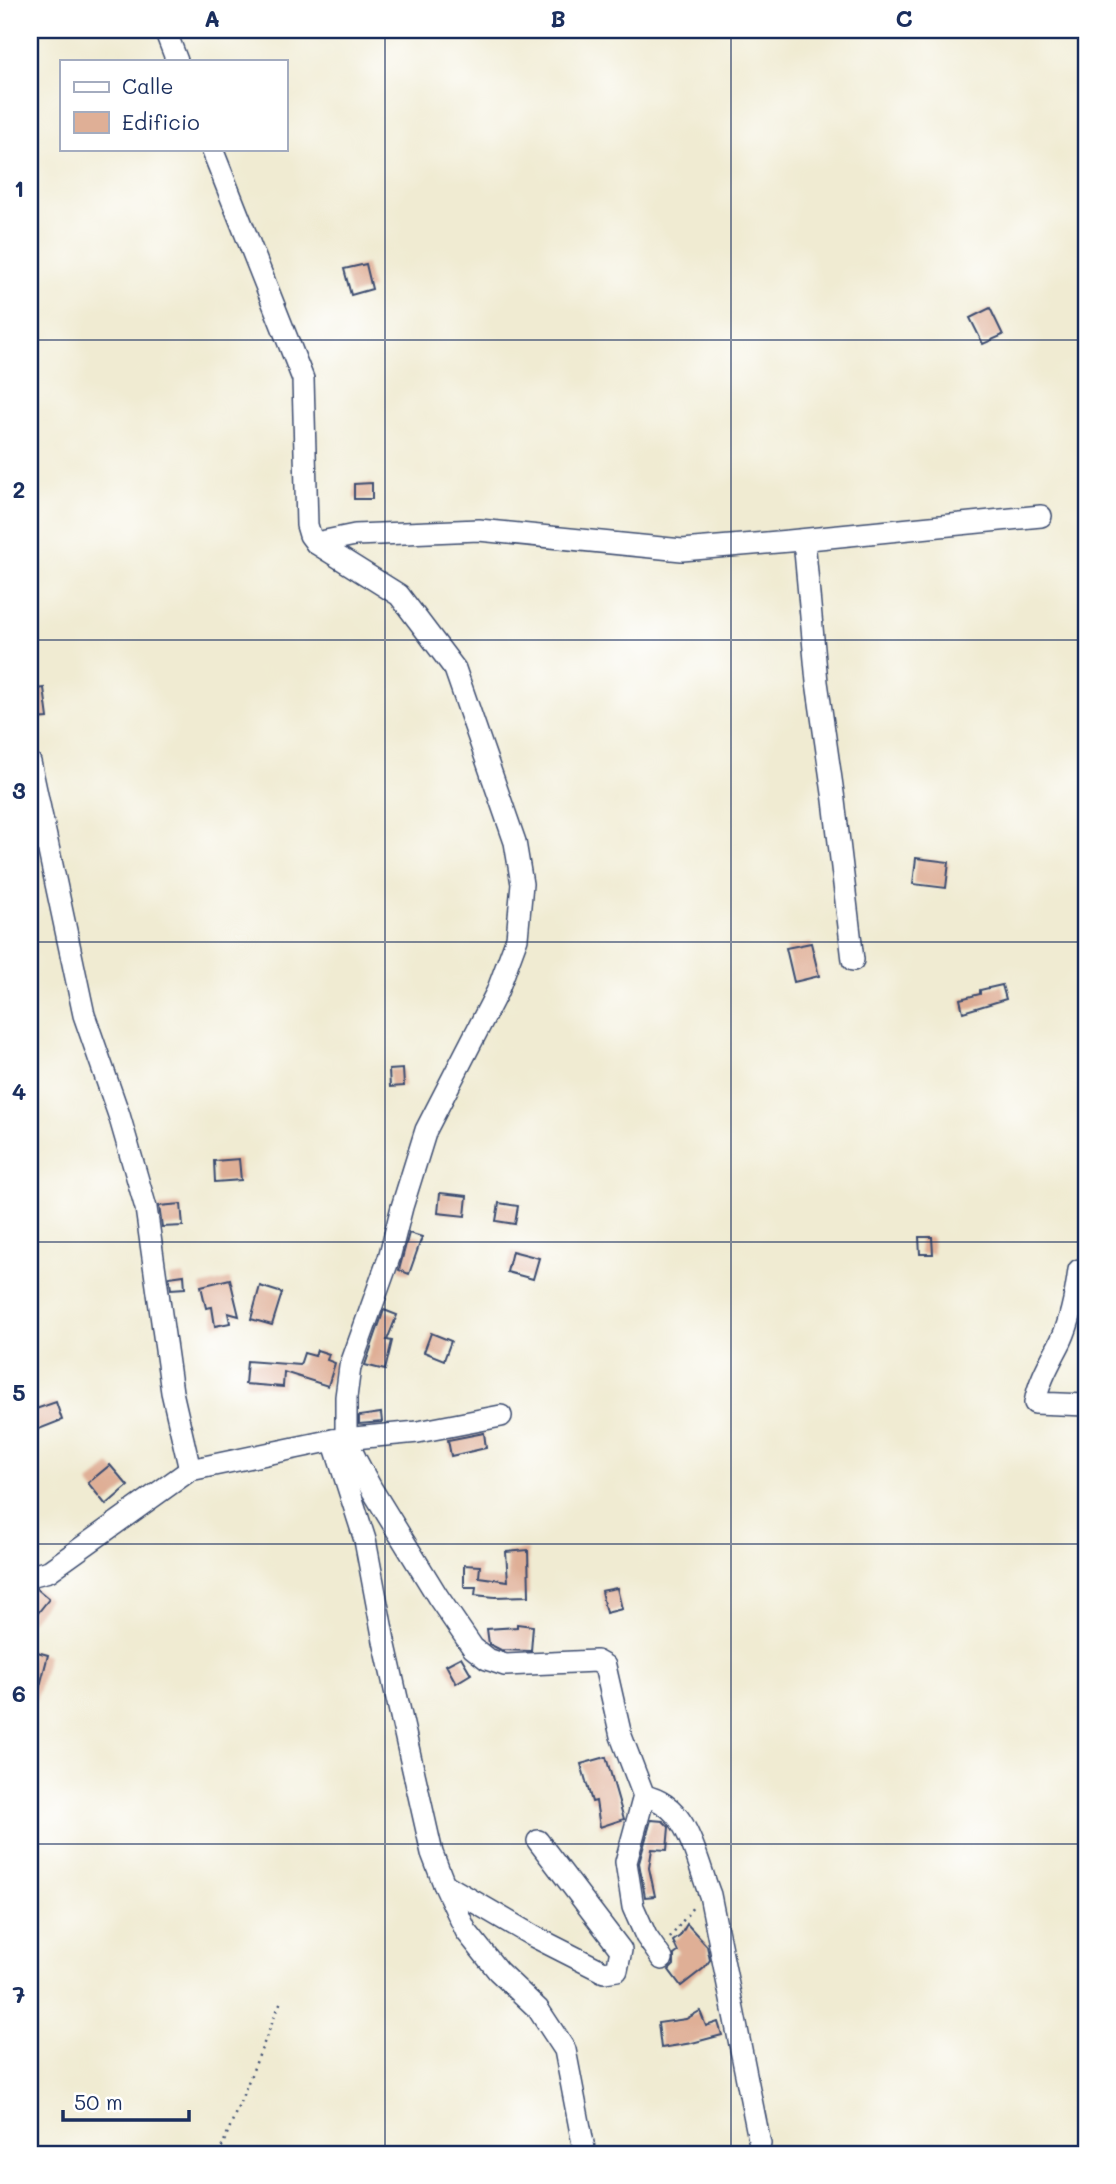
<svg xmlns="http://www.w3.org/2000/svg" width="1116" height="2184" viewBox="0 0 1116 2184" font-family="Mali,sans-serif">
  <style>
    .building { fill: #dfaf96 }
    .lines { fill: none; stroke-linecap: round; stroke-linejoin: round }
    .minor-casing { stroke: #3b4b6f; stroke-width: 24 }
    .path { stroke: #3b4b6f; stroke-width: 2.5; stroke-dasharray: 2 5; stroke-linecap: butt }
    .minor { stroke: #fff; stroke-width: 21 }
    .grid { fill: none; stroke: #1b2f5e; stroke-width: 2; stroke-opacity: 0.55 }
    .neatline { fill: none; stroke: #1b2f5e; stroke-width: 2.5 }
    .grid-label { font-size: 23px; text-anchor: middle; font-weight: bold; fill: #1b2f5e }
  </style>
  <rect width="100%" height="100%" fill="#fff"/>
  <filter id="ink" filterUnits="userSpaceOnUse"><feTurbulence type="fractalNoise" baseFrequency=".0143" numOctaves="2"/><feDisplacementMap in="SourceGraphic" scale="14" xChannelSelector="R" yChannelSelector="G"/><feConvolveMatrix kernelMatrix="1 2 1 2 8 2 1 2 1" color-interpolation-filters="sRGB"/></filter>
  <filter id="wash" filterUnits="userSpaceOnUse"><feTurbulence type="fractalNoise" baseFrequency=".00686" numOctaves="4" result="noise"/><feDisplacementMap in="SourceGraphic" scale="28" xChannelSelector="R" yChannelSelector="G"/><feGaussianBlur stdDeviation="1.57" result="paint"/><feColorMatrix in="noise" values="0 0 0 0 0 0 0 0 0 0 0 0 0 0 0 0 0 1.4 0 .05"/><feComposite in="paint" operator="in"/></filter>
  <g filter="url(#wash)">
    <rect width="100%" height="100%" fill="#f0ebd2"/>
    <g id="blocks">
      <g class="building">
        <path d="M366,264L372,289L351,295L344,269Z"/>
        <path d="M990,308L1003,335L983,344L970,318Z"/>
        <path d="M372,483V499H354V484Z"/>
        <path d="M44,688L48,718L34,719L30,690Z"/>
        <path d="M916,858L949,862L946,888L913,884Z"/>
        <path d="M811,943L819,976L794,982L786,948Z"/>
        <path d="M1002,985L1006,999L963,1012L960,999L980,994V990Z"/>
        <path d="M403,1069L404,1086L390,1087L389,1070Z"/>
        <path d="M239,1159L241,1180L215,1182L214,1161Z"/>
        <path d="M440,1193L467,1196L465,1216L438,1213Z"/>
        <path d="M499,1203L518,1206L515,1224L496,1221Z"/>
        <path d="M181,1204L183,1226L162,1227L159,1206Z"/>
        <path d="M409,1233L422,1237L409,1274L399,1270Z"/>
        <path d="M919,1237H932L933,1254H920Z"/>
        <path d="M512,1251L539,1258L533,1279L507,1272Z"/>
        <path d="M184,1275L185,1288L171,1289L169,1277Z"/>
        <path d="M230,1279L239,1316L228,1313L230,1323L215,1326L212,1307L206,1308L201,1286Z"/>
        <path d="M260,1286L282,1293L272,1325L251,1319Z"/>
        <path d="M384,1310L397,1315L387,1340L392,1341L385,1370L365,1365Z"/>
        <path d="M431,1333L451,1341L444,1360L424,1352Z"/>
        <path d="M317,1350L329,1354L327,1360L335,1363L328,1386L284,1372L283,1387L245,1384L247,1361L300,1365L304,1353L315,1356Z"/>
        <path d="M56,1402L62,1420L34,1431L30,1419V1411Z"/>
        <path d="M381,1413L382,1422L359,1424V1416Z"/>
        <path d="M484,1433L486,1448L451,1456L448,1440Z"/>
        <path d="M110,1465L128,1486L106,1505L88,1483Z"/>
        <path d="M528,1550L529,1596L495,1597L475,1595L476,1587H464V1565L480,1566L479,1577L508,1581L506,1552Z"/>
        <path d="M36,1588L49,1599L30,1623V1589Z"/>
        <path d="M617,1588L622,1609L606,1613L601,1591Z"/>
        <path d="M517,1624L533,1626L531,1651L501,1650L489,1644L487,1629L517,1627Z"/>
        <path d="M30,1650L48,1655L34,1709L30,1708Z"/>
        <path d="M461,1657L471,1674L456,1683L446,1665Z"/>
        <path d="M606,1757L624,1819L600,1827L596,1801L592,1802L581,1764Z"/>
        <path d="M651,1820L663,1821L669,1827L667,1850L652,1849L649,1868L655,1896L645,1897L639,1863Z"/>
        <path d="M687,1924L707,1946L710,1960L704,1968L681,1986L669,1970L674,1965V1955L678,1952L673,1941L680,1936Z"/>
        <path d="M700,2011L706,2026L718,2022L722,2035L692,2043L661,2048L658,2023L686,2019Z"/>
      </g>
    </g>
  </g>
  <g filter="url(#ink)">
    <use href="#blocks" fill-opacity="0" stroke="#3b4b6f" stroke-width="2"/>
    <g class="lines">
      <g class="minor-casing">
        <g id="minor">
          <path d="M165,30L177,61"/>
          <path d="M212,149L303,379L307,525L310,535L316,543L399,595L455,669L515,842L522,884L517,938L497,992L426,1130L402,1207L389,1258L350,1367L346,1397V1439L357,1462L371,1488L438,1597L473,1648L487,1659L505,1665L596,1661L605,1666L621,1736L644,1796L626,1862L633,1907L646,1936L662,1959"/>
          <path d="M804,540L817,682L834,800L853,960"/>
          <path d="M316,543L355,535L479,530L682,550L789,541L1041,516"/>
          <path d="M30,762L84,1015L119,1115L146,1208L172,1392L190,1470"/>
          <path d="M1079,1270C1076,1293 1071,1320 1061,1341C1051,1361 1039,1380 1035,1403L1086,1405"/>
          <path d="M333,1440L365,1540L384,1641L432,1853L444,1884L466,1931L498,1971L538,2009L565,2050L585,2154"/>
          <path d="M30,1576L49,1571L190,1470L333,1440L418,1432L501,1416"/>
          <path d="M644,1796C689,1804 696,1860 710,1895L760,2144"/>
          <path d="M444,1884L533,1936L604,1972L617,1970L621,1950L538,1841"/>
        </g>
      </g>
      <g class="path">
        <path d="M670,1938L693,1907"/>
        <path d="M219,2154L281,2001"/>
      </g>
      <use href="#minor" class="minor"/>
    </g>
  </g>
  <path class="grid" d="M385,30V2154M731,30V2154M30,340H1086M30,640H1086M30,942H1086M30,1242H1086M30,1544H1086M30,1844H1086"/>
  <rect width="1116" height="2184" fill="none" stroke="#fff" stroke-width="77"/>
  <rect x="60" y="60" width="228" height="91" fill="#ffffff" stroke="#a4acbf" stroke-width="2"/>
  <rect x="74" y="82" width="35" height="10" fill="#ffffff" stroke="#a4acbf" stroke-width="2"/>
  <text x="122" y="94" font-size="21" fill="#1b2f5e">Calle</text>
  <rect x="74" y="112" width="35" height="21" fill="#dfaf96" stroke="#a4acbf" stroke-width="2"/>
  <text x="122" y="130" font-size="21" fill="#1b2f5e">Edificio</text>
  <path d="M63 2110v10h126v-10" fill="none" stroke="#1b2f5e" stroke-width="3.5"/>
  <text x="74" y="2110" font-size="21" fill="#1b2f5e" stroke="#ffffff" stroke-width="5" paint-order="stroke">50 m</text>
  <rect x="38" y="38" width="1040" height="2108" class="neatline"/>
  <g class="grid-label">
    <text x="212" y="27">A</text>
    <text x="558" y="27">B</text>
    <text x="904" y="27">C</text>
    <text x="19" y="197">1</text>
    <text x="19" y="498">2</text>
    <text x="19" y="799">3</text>
    <text x="19" y="1100">4</text>
    <text x="19" y="1401">5</text>
    <text x="19" y="1702">6</text>
    <text x="19" y="2003">7</text>
  </g>
</svg>
